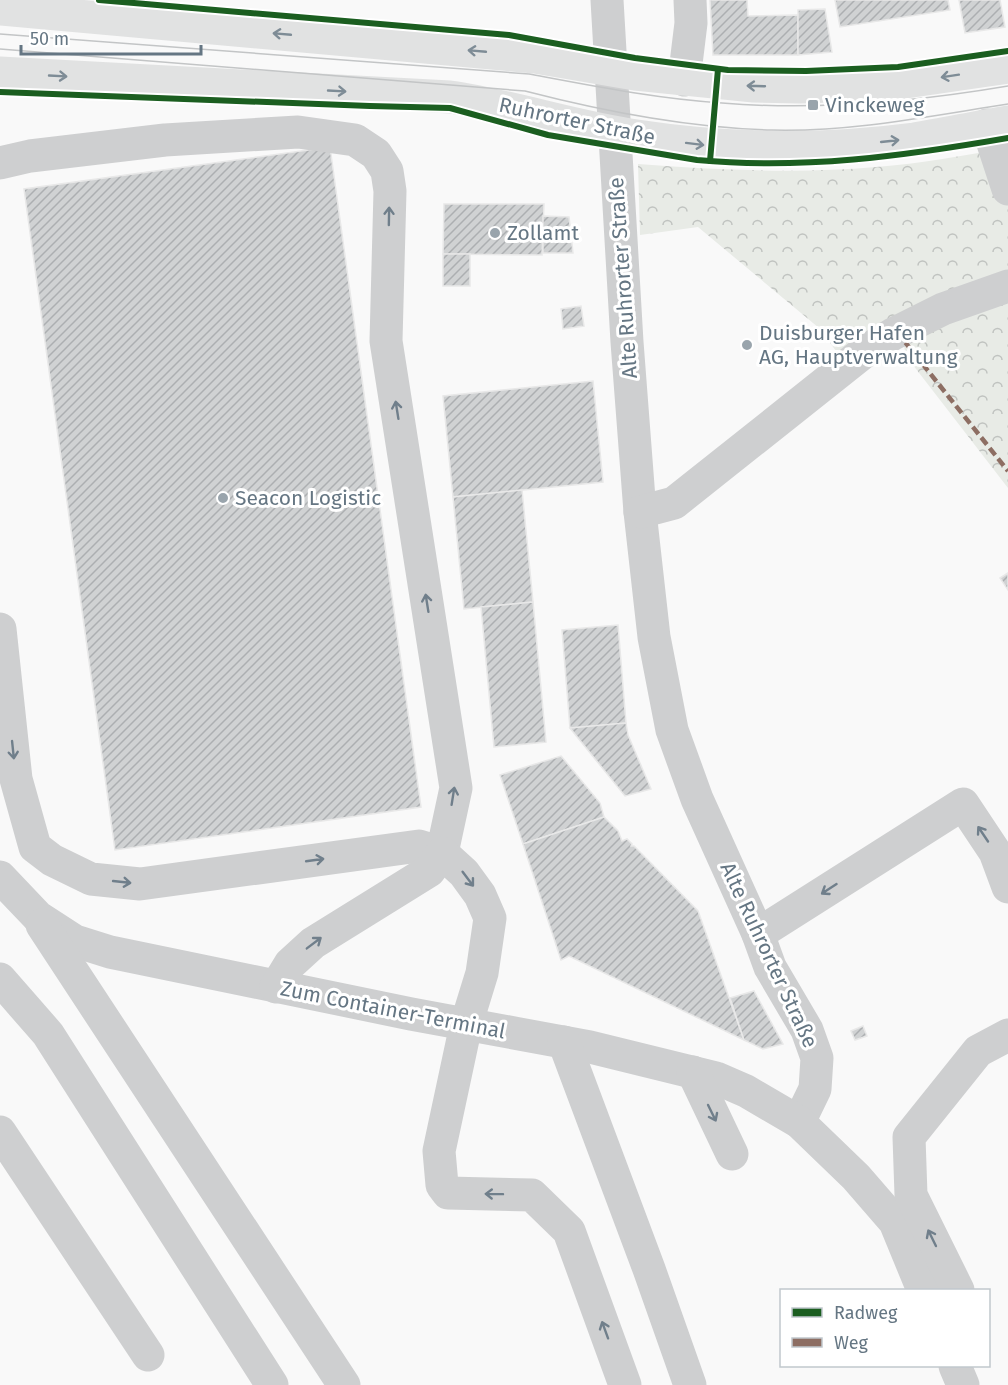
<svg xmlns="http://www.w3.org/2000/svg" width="1008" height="1385" viewBox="0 0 1008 1385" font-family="'Fira Sans',sans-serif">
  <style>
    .park { fill: url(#park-crowns) }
    .building { fill: url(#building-hatch); stroke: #e8e8e8; stroke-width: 1.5 }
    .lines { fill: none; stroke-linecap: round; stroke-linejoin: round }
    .minor { stroke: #cecfd0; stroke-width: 33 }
    .major { stroke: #e1e2e2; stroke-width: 33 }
    .tram { stroke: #c3c5c6; stroke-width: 1.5 }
    .quiet { stroke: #8d6e63; stroke-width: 4.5; stroke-dasharray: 9 4.5; stroke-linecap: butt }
    .cycleway-casing { stroke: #fff; stroke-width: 10 }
    .cycleway { stroke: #1b5e20; stroke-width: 6 }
    .oneway { stroke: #7e8c96 }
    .oneway2 { stroke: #707f8b }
    .poi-dot { fill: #99a4ac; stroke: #fff; stroke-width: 2 }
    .labels { text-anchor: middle; stroke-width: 6; stroke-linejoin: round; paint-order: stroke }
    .poi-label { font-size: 21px; fill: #657683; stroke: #fff; text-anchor: start }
    .street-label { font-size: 21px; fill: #657683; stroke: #fff }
  </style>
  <defs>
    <pattern id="park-crowns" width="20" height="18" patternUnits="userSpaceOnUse" patternTransform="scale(1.5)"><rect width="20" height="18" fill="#e8ebe6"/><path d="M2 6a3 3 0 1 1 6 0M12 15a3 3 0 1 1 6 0" fill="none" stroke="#c0c3c0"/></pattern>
    <pattern id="building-hatch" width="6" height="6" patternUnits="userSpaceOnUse" patternTransform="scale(1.5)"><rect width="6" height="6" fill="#d0d2d3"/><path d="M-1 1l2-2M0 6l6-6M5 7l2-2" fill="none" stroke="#acafb1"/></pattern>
  </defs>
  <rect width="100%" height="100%" fill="#f9f9f9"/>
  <path class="park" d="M1008,148V488L906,356L904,346L836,351L819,328L698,227L640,235L638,164C718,170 797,174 876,167C920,164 965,155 1008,148Z"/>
  <g class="building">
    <path d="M710,0H747L748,16L798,15V55H713Z"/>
    <path d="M835,0H948L950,10L840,27Z"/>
    <path d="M959,0H1000L1005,27L965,33Z"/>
    <path d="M825,9L832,52L798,55V10Z"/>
    <path d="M330,147L421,807L115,850L24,189Z"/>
    <path d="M444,204H544L542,255L443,254Z"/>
    <path d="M543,216L569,217L573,253H543Z"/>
    <rect x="443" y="254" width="27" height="32"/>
    <path d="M581,306L584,326L563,329L561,309Z"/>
    <path d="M593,381L603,482L453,497L443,396Z"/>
    <path d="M522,490L533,602L464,609L453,497Z"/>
    <path d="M1008,573V590L1000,578Z"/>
    <path d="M533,602L546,742L494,747L481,607Z"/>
    <path d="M618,625L626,723L570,728L562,630Z"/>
    <path d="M626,723L628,735L651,789L625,796L570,728Z"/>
    <path d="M561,756L600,803L604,817L523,844L500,775Z"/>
    <path d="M604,817L618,831L622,841L627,839L632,844L631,846H634L698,911L744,1040L569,956L561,960L523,844Z"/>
    <path d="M754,991L783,1044L763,1049L744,1040L730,998Z"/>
    <path d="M863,1026L867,1036L855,1040L851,1031Z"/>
  </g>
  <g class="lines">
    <g class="minor">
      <path d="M607,0L627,342L640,512L654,637L672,730L697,799L758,934L770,967L807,1030L817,1058L815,1089L799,1122"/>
      <path d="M684,80L691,23L690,0"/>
      <path d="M987,125L1008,189"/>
      <path d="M0,163L30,156L165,140L298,132L355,140L376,154L387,171L390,191L386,341L456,788L442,853L419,846L140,884L91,879L52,860L35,847L16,779L0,629"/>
      <path d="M640,512L674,503L864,352L893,334L943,309L1008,286"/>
      <path d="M0,877L38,917L75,941L110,952L411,1014L590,1047L716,1078L746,1091L799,1122L856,1177L895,1222L923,1290"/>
      <path d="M42,925L344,1385"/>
      <path d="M758,934L963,804L995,852L1008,887"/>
      <path d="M0,979L48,1034L272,1385"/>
      <path d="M276,987L290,964L313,943L429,871L442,853L464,873L480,895L490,918L482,973L466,1025L439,1151L442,1185L448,1193L532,1195L569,1231L625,1385"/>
      <path d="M564,1042L649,1269L690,1385"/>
      <path d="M693,1072L732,1154"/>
      <path d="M0,1132L148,1355"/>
      <path d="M958,1290L911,1195L909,1137L978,1051L1008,1035"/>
      <path d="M955,1366L963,1385"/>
    </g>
    <g class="major">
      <path d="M0,9L535,57L635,74L754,86L800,87L892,84L1008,67"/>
      <path d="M0,73L450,97C513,106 574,127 637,136C729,150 822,151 914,139C945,134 977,127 1008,122"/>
    </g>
    <g class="tram">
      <path d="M0,34L529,74C593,86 658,99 722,103C818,111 914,102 1008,86"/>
      <path d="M0,49L525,91C606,112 688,128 772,130C852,132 930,116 1008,104"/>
    </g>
    <path class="quiet" d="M897,332L1008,471"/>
    <g class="cycleway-casing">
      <g id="cycleway">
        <path d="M99,0L509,35L635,58L728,70L806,71L898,67L1008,51"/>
        <path d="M0,92L370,106L450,108L548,135L697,160C802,170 905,156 1008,138"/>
        <path d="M710,161L718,69"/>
      </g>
    </g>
    <use href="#cycleway" class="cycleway"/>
  </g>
  <defs><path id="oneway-shaft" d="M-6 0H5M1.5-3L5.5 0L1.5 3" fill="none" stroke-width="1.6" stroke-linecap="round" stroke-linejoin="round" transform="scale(1.5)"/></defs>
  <g class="oneway">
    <use href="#oneway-shaft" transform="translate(282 34) rotate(-175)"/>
    <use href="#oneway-shaft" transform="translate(477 51) rotate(-175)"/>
    <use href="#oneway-shaft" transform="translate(58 76) rotate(3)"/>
    <use href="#oneway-shaft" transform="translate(950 76) rotate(171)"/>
    <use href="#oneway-shaft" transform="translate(756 86) rotate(-178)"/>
    <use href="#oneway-shaft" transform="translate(337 91) rotate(3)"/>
    <use href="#oneway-shaft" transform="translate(890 141) rotate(-6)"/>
    <use href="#oneway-shaft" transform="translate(695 144) rotate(7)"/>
  </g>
  <g class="oneway2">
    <use href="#oneway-shaft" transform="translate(389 216) rotate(-89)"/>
    <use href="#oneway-shaft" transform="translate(397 410) rotate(-99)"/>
    <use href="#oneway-shaft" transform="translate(427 603) rotate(-99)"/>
    <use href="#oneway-shaft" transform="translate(13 750) rotate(84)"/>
    <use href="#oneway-shaft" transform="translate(453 796) rotate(-81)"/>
    <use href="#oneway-shaft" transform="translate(983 834) rotate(-124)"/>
    <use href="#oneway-shaft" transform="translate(315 860) rotate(-8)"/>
    <use href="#oneway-shaft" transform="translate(468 879) rotate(53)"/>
    <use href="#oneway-shaft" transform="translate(122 882) rotate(6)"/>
    <use href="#oneway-shaft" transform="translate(829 889) rotate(147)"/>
    <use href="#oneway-shaft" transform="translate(314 943) rotate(-37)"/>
    <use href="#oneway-shaft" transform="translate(712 1113) rotate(64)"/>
    <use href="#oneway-shaft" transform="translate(494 1194) rotate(-179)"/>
    <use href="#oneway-shaft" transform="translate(932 1238) rotate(-116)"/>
    <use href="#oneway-shaft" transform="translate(605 1330) rotate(-110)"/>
  </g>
  <g class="poi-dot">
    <rect x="807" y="99" width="12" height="12" rx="3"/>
    <circle cx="495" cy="233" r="6"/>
    <circle cx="747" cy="345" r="6"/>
    <circle cx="223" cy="498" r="6"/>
  </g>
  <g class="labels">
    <g class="poi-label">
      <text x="825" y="112">Vinckeweg</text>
      <text x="507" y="240">Zollamt</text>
      <text x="759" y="340">Duisburger Hafen<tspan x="759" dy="24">AG, Hauptverwaltung</tspan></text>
      <text x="235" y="505">Seacon Logistic</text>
    </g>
    <g class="street-label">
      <text transform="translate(577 121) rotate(12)" y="7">Ruhrorter Straße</text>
      <text transform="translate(623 278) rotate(-94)" y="7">Alte Ruhrorter Straße</text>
      <text transform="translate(769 955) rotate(65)" y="7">Alte Ruhrorter Straße</text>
      <text transform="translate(393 1010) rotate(11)" y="7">Zum Container-Terminal</text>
    </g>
  </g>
  <rect x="780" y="1289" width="210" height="78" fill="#ffffff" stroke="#c1c8cd" stroke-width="1.5"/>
  <rect x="792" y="1308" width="30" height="9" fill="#1b5e20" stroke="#c1c8cd" stroke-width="1.5"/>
  <text x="834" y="1319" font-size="18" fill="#657683">Radweg</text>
  <rect x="792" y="1338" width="30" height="9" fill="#8d6e63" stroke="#c1c8cd" stroke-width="1.5"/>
  <text x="834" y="1349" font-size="18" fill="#657683">Weg</text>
  <path d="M21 45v9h180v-9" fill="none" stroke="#657683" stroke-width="3"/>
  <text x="30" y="45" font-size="18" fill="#657683" stroke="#ffffff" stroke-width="4.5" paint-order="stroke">50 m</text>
</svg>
